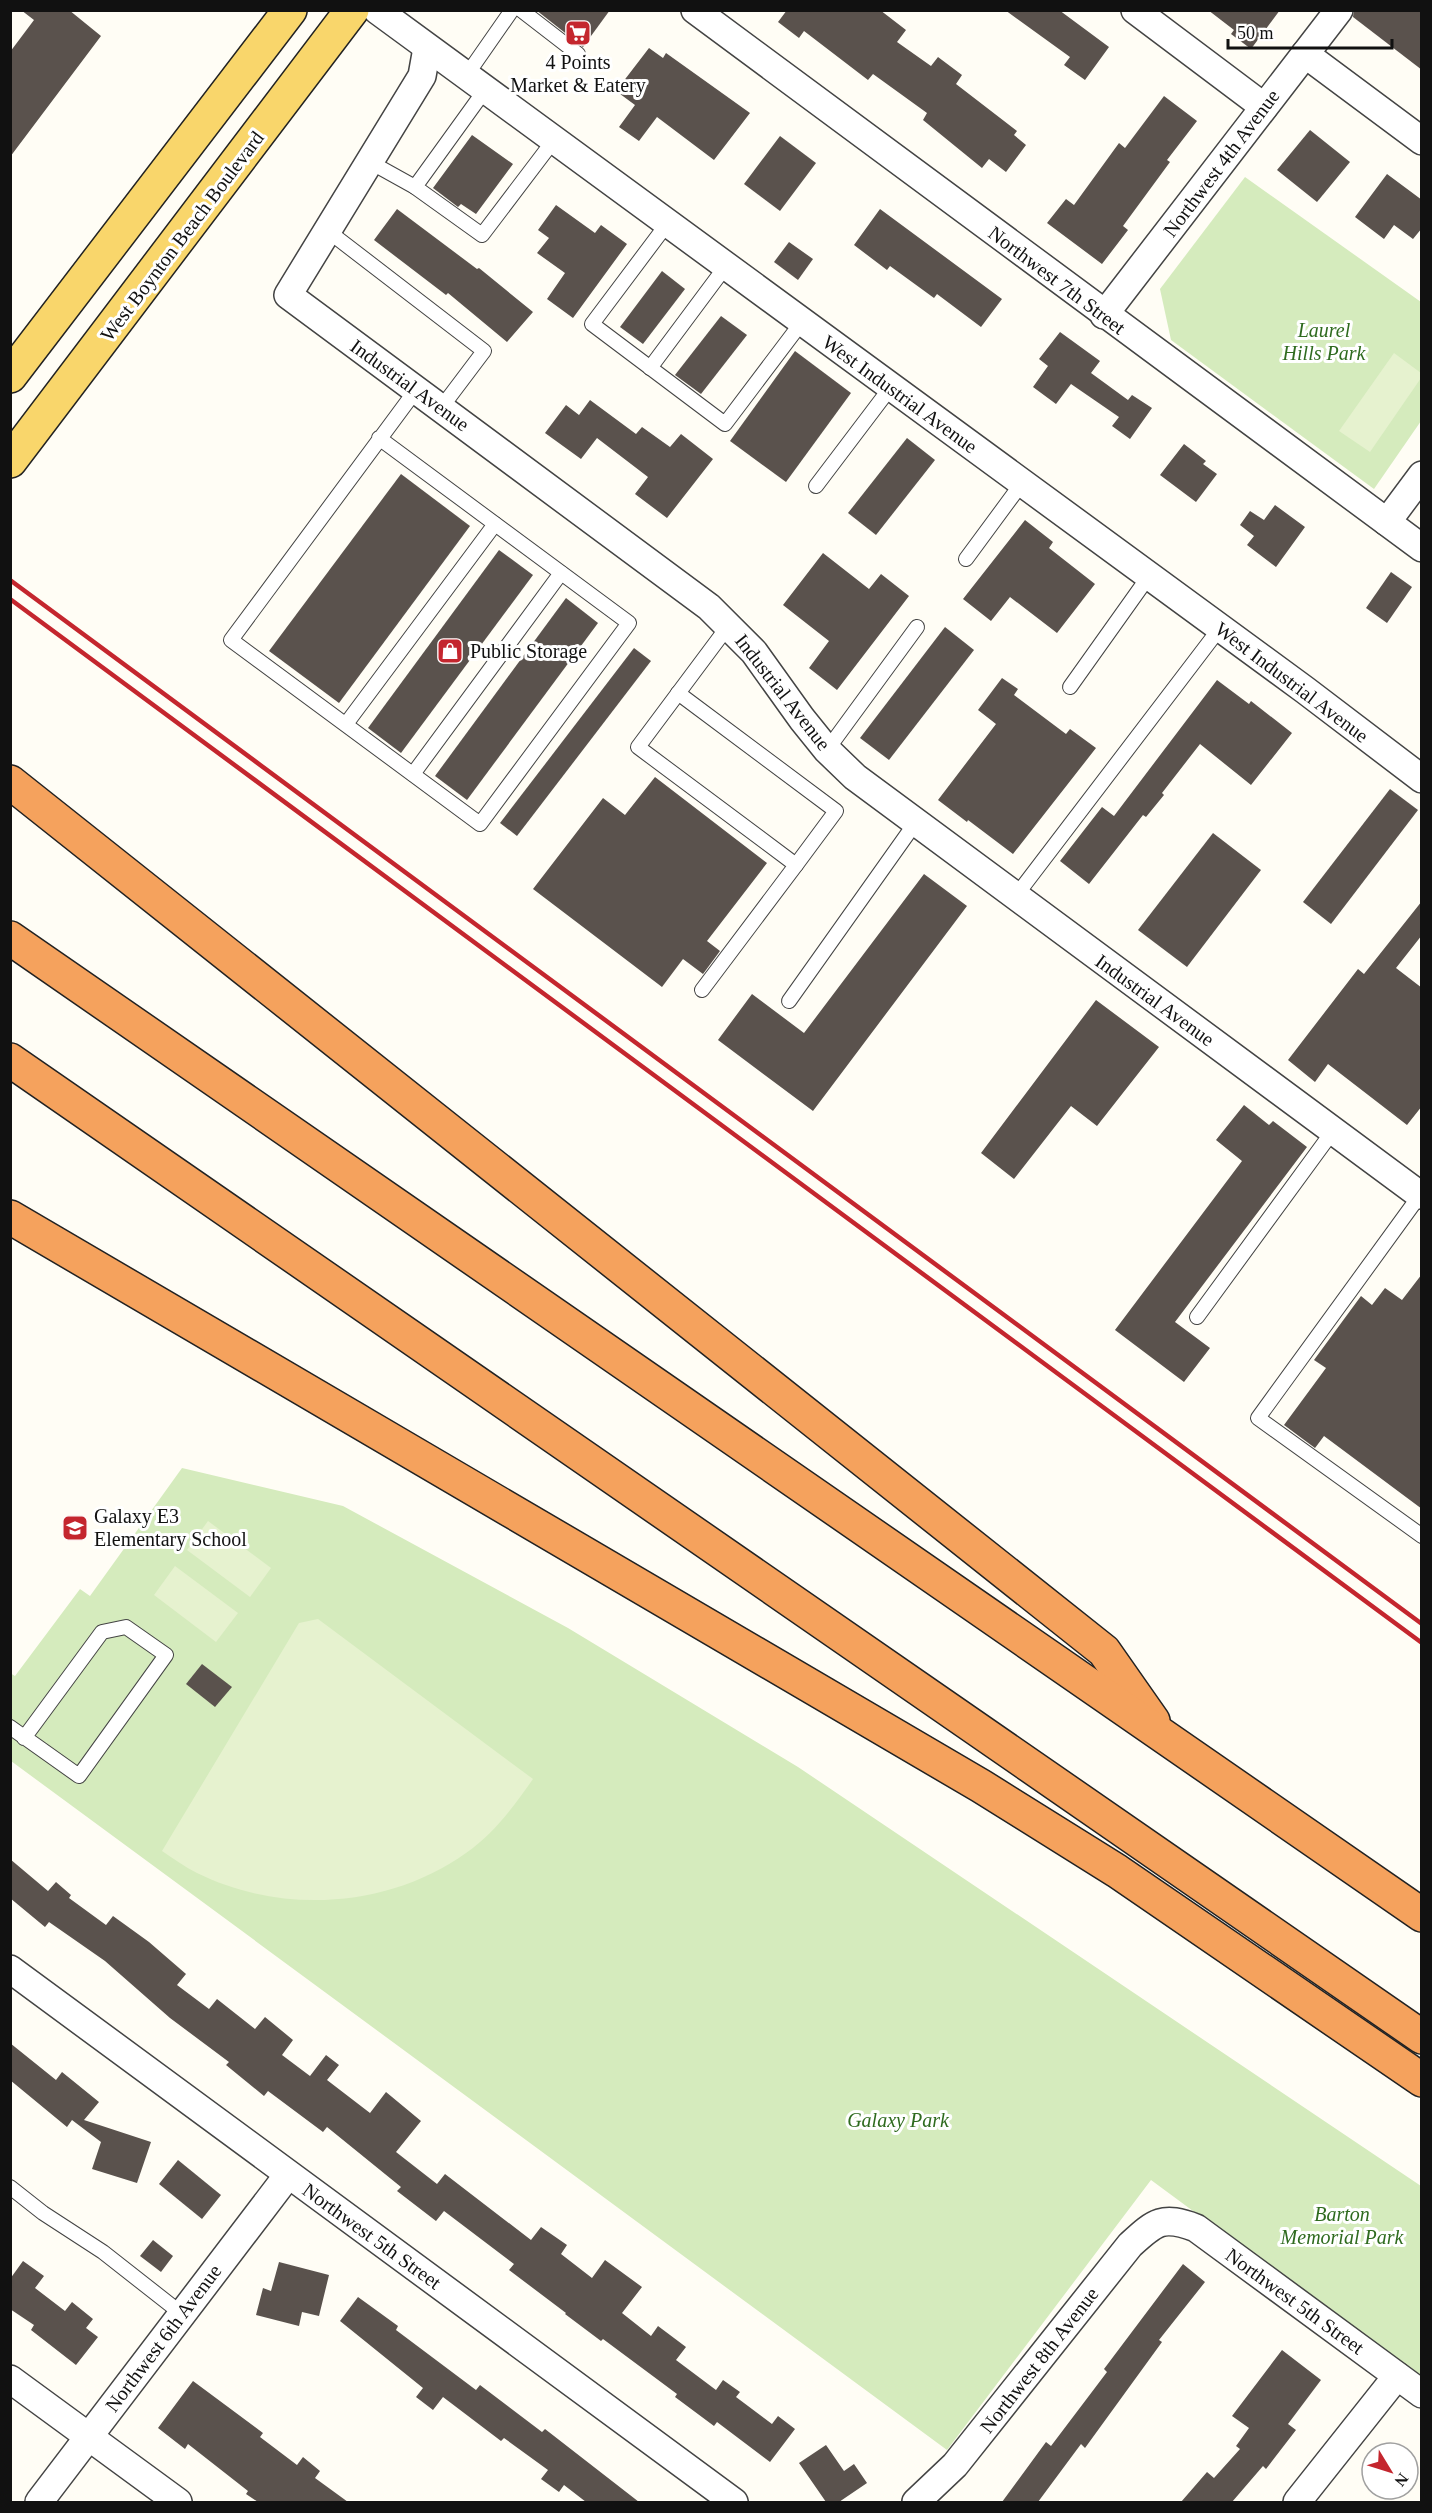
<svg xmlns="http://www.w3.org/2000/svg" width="1432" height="2513" viewBox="0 0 1432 2513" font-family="Georgia,serif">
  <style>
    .green { fill: #d5ebbd }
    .pitch { fill: #e6f2cf }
    .building { fill: #5a524d }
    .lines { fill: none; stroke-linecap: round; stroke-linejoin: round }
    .service-casing { stroke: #444; stroke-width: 16 }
    .minor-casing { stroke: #444; stroke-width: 30 }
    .primary-casing { stroke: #222; stroke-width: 36 }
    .motorway-casing { stroke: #222; stroke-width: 36 }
    .service { stroke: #fff; stroke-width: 14 }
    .minor { stroke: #fff; stroke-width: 27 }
    .primary { stroke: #f9d66b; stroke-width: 33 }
    .motorway { stroke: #f5a25d; stroke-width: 33 }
    .rail { stroke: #c4262e; stroke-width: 4.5 }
    .labels { text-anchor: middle; stroke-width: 6; stroke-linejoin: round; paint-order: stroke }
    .poi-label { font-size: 20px; fill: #111; stroke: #fff; text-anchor: start }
    .street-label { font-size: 20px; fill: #111; stroke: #fff }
    .park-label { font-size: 20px; font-style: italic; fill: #2f6b1f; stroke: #fff }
  </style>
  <rect width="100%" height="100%" fill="#fffdf5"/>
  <g class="green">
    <path d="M1245,177L1421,302V421L1374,489L1171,340L1160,289Z"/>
    <path d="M182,1468L343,1506L568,1628L798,1767L1421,2186V2379L1151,2180L947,2450L11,1761L10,1673L15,1676L80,1589L90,1596Z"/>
  </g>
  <g class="pitch">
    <path d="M1394,353L1421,373V378L1370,452L1339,431Z"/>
    <path d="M208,1521L271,1568L250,1597L187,1550Z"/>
    <path d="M175,1566L238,1613L216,1642L154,1595Z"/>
    <path d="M318,1619L533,1779C514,1806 494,1834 466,1853C389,1908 282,1915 197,1873C185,1867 174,1859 162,1851L299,1623Z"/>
  </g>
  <g class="building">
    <path d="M21,10H69L101,36L10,157V52L34,20Z"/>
    <path d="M536,10H610L583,47Z"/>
    <path d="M787,10H880L906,30L897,42L931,66L938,57L962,75L956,84L1017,131L1014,135L1026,145L1006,172L989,159L982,168L923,120L927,113L873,74L868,80L804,31L799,38L778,22Z"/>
    <path d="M1005,10H1059L1109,47L1085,80L1064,65L1070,57Z"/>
    <path d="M1208,10H1280L1251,49L1231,34L1234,30Z"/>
    <path d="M1354,10H1422V70L1353,17Z"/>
    <path d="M649,48L663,58L666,53L750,113L714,160L657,117L639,141L619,127L635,105L616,91Z"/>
    <path d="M1164,96L1197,121L1167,160L1170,162L1123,226L1128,230L1102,264L1047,223L1066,199L1074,205L1119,143L1125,148Z"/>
    <path d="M1310,130L1350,162L1317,202L1277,170Z"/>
    <path d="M472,135L513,164L476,214L461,204L458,207L433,188Z"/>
    <path d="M780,136L816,163L780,211L744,184Z"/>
    <path d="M1387,174L1422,200V228L1413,239L1394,225L1384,239L1355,217Z"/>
    <path d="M556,205L595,233L601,225L627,244L573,318L547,299L565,273L537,253L549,238L538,230Z"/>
    <path d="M397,209L477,269L479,268L533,312L507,342L448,293L446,295L374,240Z"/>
    <path d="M880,209L1002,299L981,327L937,294L934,298L890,266L887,270L854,245Z"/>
    <path d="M789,242L813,259L798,280L774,262Z"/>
    <path d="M662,271L685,289L643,344L620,327Z"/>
    <path d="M721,316L747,335L701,394L675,375Z"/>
    <path d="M1060,332L1100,361L1091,373L1128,400L1132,395L1152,408L1130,439L1112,426L1119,417L1071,384L1056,404L1033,387L1048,366L1039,359Z"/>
    <path d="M795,351L851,393L786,482L730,441Z"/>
    <path d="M590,400L636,434L642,427L670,447L681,434L713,459L667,518L635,494L648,477L597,438L581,459L545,433L566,405L579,415Z"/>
    <path d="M907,438L935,460L876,535L848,513Z"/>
    <path d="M1184,444L1206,461L1203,464L1217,474L1196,502L1160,475Z"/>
    <path d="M401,474L470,526L339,703L269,651Z"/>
    <path d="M1275,505L1305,527L1276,567L1247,545L1254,536L1240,525L1250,511L1264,520Z"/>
    <path d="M1025,520L1053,542L1049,548L1095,584L1057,633L1010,597L991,621L963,599Z"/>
    <path d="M499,550L533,575L401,753L368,728Z"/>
    <path d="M823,553L869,589L881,574L909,596L837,690L809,668L829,641L783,605Z"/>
    <path d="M1391,572L1412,587L1387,623L1366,608Z"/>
    <path d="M566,598L598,623L467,800L435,776Z"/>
    <path d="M945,627L974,650L889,760L860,738Z"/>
    <path d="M634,648L651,661L517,836L500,823Z"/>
    <path d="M1002,678L1018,689L1014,695L1066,734L1070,729L1096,748L1013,854L968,820L967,822L938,800L996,724L978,710Z"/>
    <path d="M1217,680L1249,704L1251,701L1292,733L1251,785L1200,744L1162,793L1164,795L1146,817L1143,815L1089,884L1060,861L1102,807L1114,816Z"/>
    <path d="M655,777L767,863L707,941L720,951L703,974L683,959L662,987L533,889L603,798L625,815Z"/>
    <path d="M1390,789L1418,810L1331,924L1303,902Z"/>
    <path d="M1213,833L1261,870L1187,967L1138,930Z"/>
    <path d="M924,874L967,906L813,1111L718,1040L752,994L804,1033Z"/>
    <path d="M1422,901V935L1396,968L1422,988V1106L1407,1125L1328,1064L1315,1082L1288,1060L1358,969L1364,974Z"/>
    <path d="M1096,1000L1159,1047L1097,1126L1071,1106L1014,1179L981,1153Z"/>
    <path d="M1244,1105L1269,1125L1273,1121L1307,1147L1175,1322L1210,1348L1184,1382L1115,1330L1242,1161L1216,1140Z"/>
    <path d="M1422,1274V1509L1324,1436L1315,1448L1284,1425L1326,1368L1314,1360L1361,1296L1372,1305L1385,1288L1402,1300Z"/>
    <path d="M202,1664L232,1687L215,1707L186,1684Z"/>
    <path d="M10,1859L48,1891L56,1882L71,1895L69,1898L106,1925L113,1916L149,1942L186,1974L177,1985L209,2009L217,1999L255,2029L265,2017L293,2040L282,2055L310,2076L326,2055L339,2065L327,2080L370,2113L386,2092L421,2121L396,2152L437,2184L445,2174L531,2240L541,2227L567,2245L561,2254L592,2278L605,2260L642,2287L622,2313L651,2336L658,2326L686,2347L676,2360L716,2390L723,2380L740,2392L736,2397L772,2424L778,2416L795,2429L770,2462L717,2422L714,2426L675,2397L677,2394L603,2339L601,2341L565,2314L566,2313L509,2270L514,2264L444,2211L436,2221L397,2191L401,2187L327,2127L323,2132L268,2091L264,2096L226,2065L229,2062L170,2018L105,1961L49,1922L45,1927L10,1898Z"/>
    <path d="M10,2043L56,2080L62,2072L99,2102L84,2120L151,2142L137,2183L92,2169L101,2142L72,2120L67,2127L10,2080Z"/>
    <path d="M178,2160L221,2195L202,2219L159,2184Z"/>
    <path d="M153,2240L173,2256L161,2272L140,2256Z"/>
    <path d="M23,2261L44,2276L35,2288L65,2311L72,2302L93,2319L86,2328L98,2337L76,2365L31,2330L34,2325L10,2309V2279Z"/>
    <path d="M279,2262L329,2275L319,2316L302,2312L299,2326L256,2315L263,2288L271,2291Z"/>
    <path d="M1183,2264L1205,2282L1159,2340L1162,2342L1085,2448L1081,2444L1038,2502H1002L1046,2442L1051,2446L1107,2372L1104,2369Z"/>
    <path d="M358,2297L398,2326L396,2330L476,2390L480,2385L542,2432L545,2429L639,2502H586L564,2485L559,2492L541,2479L548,2470L504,2438L501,2441L443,2397L433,2410L416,2397L423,2388L340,2321Z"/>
    <path d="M1282,2350L1321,2380L1288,2424L1296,2430L1266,2469L1263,2466L1232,2502H1181L1207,2472L1214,2478L1240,2449L1236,2446L1249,2428L1232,2416Z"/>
    <path d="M193,2381L263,2433L260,2437L297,2465L303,2457L320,2471L315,2478L348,2502H258L246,2494L248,2491L188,2444L185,2449L158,2428Z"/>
    <path d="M826,2445L844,2471L854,2464L867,2483L839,2502H826L799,2463Z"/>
  </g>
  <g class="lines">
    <g class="service-casing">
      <g id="service">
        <path d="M521,10L578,54"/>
        <path d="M466,76L512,10"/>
        <path d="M485,90L415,187L482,235L554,140"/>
        <path d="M370,162L415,187"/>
        <path d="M667,224L592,324L725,424L802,322"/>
        <path d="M328,231L484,351L441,408"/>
        <path d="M650,368L726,266"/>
        <path d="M379,438L629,623L480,824L231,640L416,390"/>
        <path d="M816,486L891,387"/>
        <path d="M966,559L1022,483"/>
        <path d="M1070,687L1149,576"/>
        <path d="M678,693L836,811L796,865"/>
        <path d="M346,724L495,524"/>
        <path d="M827,750L917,627"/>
        <path d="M413,774L561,573"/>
        <path d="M1015,897L1220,628"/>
        <path d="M702,990L796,865L638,747L729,625"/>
        <path d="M789,1001L916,822"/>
        <path d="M1422,1196L1420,1195L1258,1418L1422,1536"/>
        <path d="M1197,1317L1333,1131"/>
        <path d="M10,1727L79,1776L166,1655L126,1627L102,1632L24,1738"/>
        <path d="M10,2187L43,2213L103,2252L182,2314"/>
      </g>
    </g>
    <g class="minor-casing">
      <g id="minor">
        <path d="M377,10L1305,690L1422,779"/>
        <path d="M695,10L1422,548"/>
        <path d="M1135,10L1264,107"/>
        <path d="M427,48L422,76L288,295L709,607L754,652L802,719L827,750L855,777L1420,1195"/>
        <path d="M1305,54L1422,141"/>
        <path d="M1104,315L1339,10"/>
        <path d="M1387,522L1422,475"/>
        <path d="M10,1969L734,2502"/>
        <path d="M10,2379L178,2502"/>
        <path d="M39,2502L288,2175"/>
        <path d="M916,2502L955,2465L1130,2245C1155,2222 1162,2215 1196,2228L1422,2394"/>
        <path d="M1297,2502L1397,2376"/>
      </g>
    </g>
    <g class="primary-casing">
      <g id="primary">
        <path d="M10,376L290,10"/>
        <path d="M10,461L352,10"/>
      </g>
    </g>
    <g class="motorway-casing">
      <g id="motorway">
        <path d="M10,782L1104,1651L1153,1721"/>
        <path d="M10,938L1422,1915"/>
        <path d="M10,1060L1422,2037"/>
        <path d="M10,1217L981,1786L1117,1871L1422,2080"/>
      </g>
    </g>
    <use href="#service" class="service"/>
    <use href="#minor" class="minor"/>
    <use href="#primary" class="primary"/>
    <use href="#motorway" class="motorway"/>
    <g class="rail">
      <path d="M10,580L1422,1624"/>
      <path d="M10,599L1422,1643"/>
    </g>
  </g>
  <defs>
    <g id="supermarket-square" transform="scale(1.35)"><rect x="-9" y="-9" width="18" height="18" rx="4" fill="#c4262e" stroke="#fff"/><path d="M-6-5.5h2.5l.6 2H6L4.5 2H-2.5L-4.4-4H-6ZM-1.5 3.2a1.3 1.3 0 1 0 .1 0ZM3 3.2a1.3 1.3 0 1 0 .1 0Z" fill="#fff"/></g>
    <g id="shop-square" transform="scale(1.35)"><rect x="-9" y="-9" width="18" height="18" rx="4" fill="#c4262e" stroke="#fff"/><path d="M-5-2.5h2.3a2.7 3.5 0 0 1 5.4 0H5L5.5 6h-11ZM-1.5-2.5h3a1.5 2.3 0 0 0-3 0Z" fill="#fff"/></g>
    <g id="school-square" transform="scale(1.35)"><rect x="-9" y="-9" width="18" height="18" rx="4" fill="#c4262e" stroke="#fff"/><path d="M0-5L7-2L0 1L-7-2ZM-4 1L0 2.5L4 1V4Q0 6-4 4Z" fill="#fff"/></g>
  </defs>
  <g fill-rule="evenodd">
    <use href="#supermarket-square" x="578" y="33"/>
    <use href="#shop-square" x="450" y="651"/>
    <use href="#school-square" x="75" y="1528"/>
  </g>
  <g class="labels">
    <g class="poi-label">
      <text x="578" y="69" text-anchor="middle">4 Points<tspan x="578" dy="23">Market &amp; Eatery</tspan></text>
      <text x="470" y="658">Public Storage</text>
      <text x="94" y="1523">Galaxy E3<tspan x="94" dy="23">Elementary School</tspan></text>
    </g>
    <g class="street-label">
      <text transform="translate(1221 163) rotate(-53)" y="7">Northwest 4th Avenue</text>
      <text transform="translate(182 236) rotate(-53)" y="7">West Boynton Beach Boulevard</text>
      <text transform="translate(1057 280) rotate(37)" y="7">Northwest 7th Street</text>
      <text transform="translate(410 385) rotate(36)" y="7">Industrial Avenue</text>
      <text transform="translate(900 394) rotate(36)" y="7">West Industrial Avenue</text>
      <text transform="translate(1292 682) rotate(37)" y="7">West Industrial Avenue</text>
      <text transform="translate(783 692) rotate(52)" y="7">Industrial Avenue</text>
      <text transform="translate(1155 1000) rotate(36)" y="7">Industrial Avenue</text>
      <text transform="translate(372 2236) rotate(36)" y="7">Northwest 5th Street</text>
      <text transform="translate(1295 2301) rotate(36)" y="7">Northwest 5th Street</text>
      <text transform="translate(163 2338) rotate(-53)" y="7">Northwest 6th Avenue</text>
      <text transform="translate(1039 2360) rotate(-52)" y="7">Northwest 8th Avenue</text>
    </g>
    <g class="park-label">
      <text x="1324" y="337">Laurel<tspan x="1324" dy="23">Hills Park</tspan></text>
      <text x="898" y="2127">Galaxy Park</text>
      <text x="1342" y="2221">Barton<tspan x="1342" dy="23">Memorial Park</tspan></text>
    </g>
  </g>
  <rect width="1432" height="2513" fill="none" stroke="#111111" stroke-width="24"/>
  <g transform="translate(1390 2471) rotate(128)"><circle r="28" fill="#ffffff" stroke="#a0a0a0" stroke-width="1.5"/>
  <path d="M0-4.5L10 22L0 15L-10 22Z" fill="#c4262e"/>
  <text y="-9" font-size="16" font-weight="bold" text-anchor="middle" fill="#111111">N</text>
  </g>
  <path d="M1228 39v9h164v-9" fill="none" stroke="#111111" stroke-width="3"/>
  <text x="1237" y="39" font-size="18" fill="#111111" stroke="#ffffff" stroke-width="4.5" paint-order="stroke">50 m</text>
</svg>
